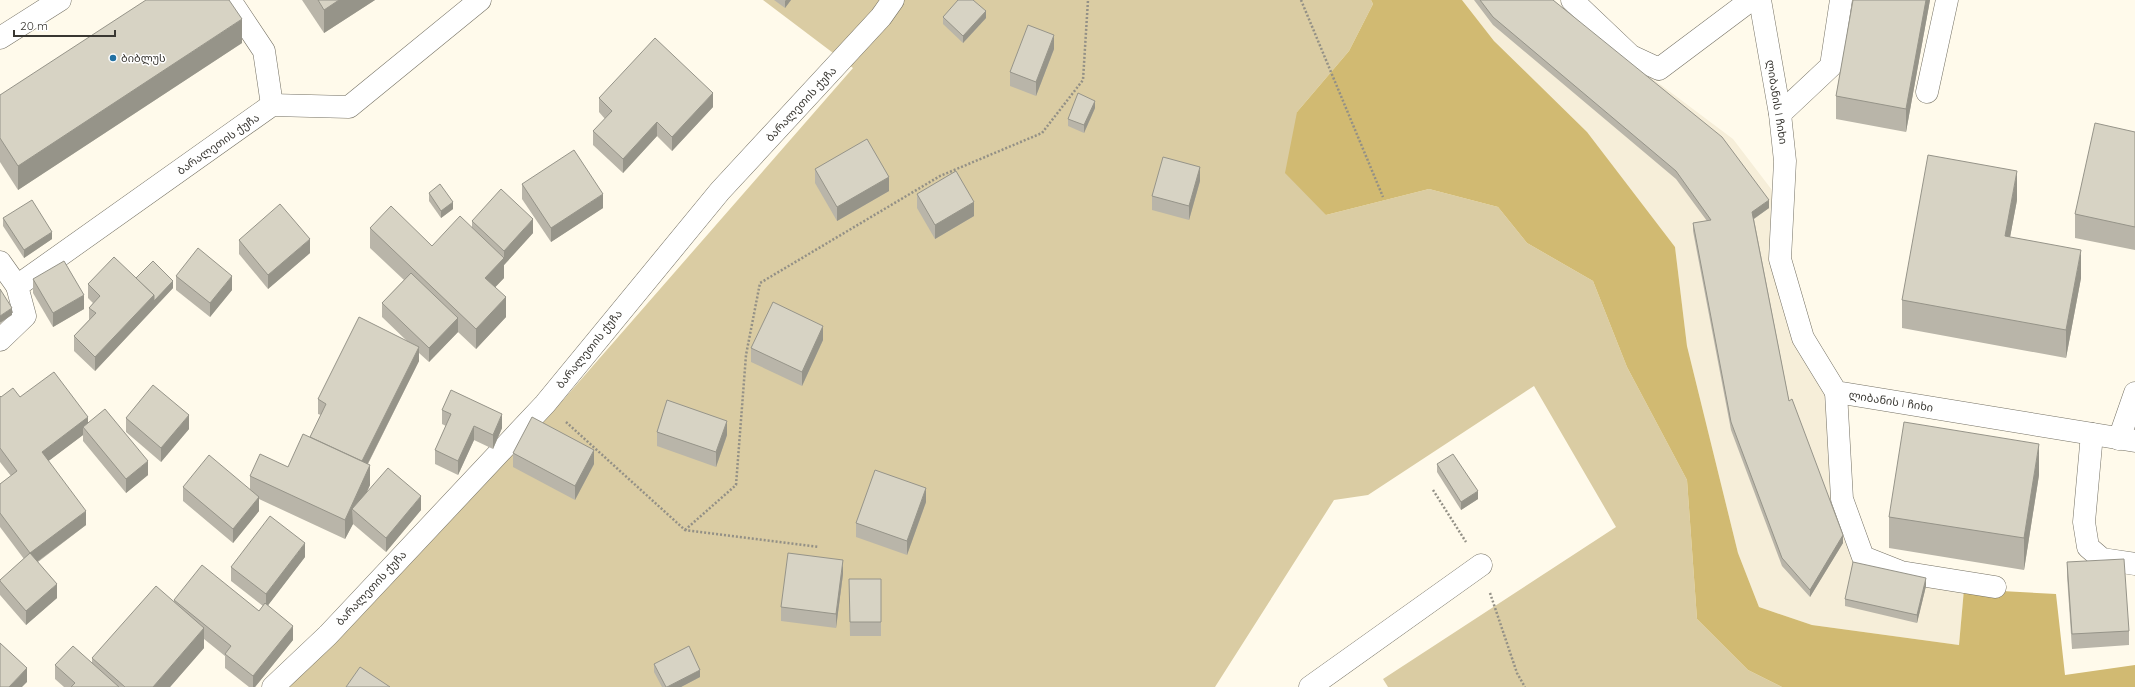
<svg xmlns="http://www.w3.org/2000/svg" width="2135" height="687" viewBox="0 0 2135 687" font-family="Quicksand,'Noto Sans Georgian',sans-serif">
  <style>
    .built { fill: #f6eed9 }
    .green { fill: #dacca3 }
    .forest { fill: #d1ba72 }
    .lines { fill: none; stroke-linecap: round; stroke-linejoin: round }
    .minor-casing { stroke: #757164; stroke-width: 23 }
    .path { stroke: #939086; stroke-width: 2.5; stroke-dasharray: 2 2; stroke-linecap: butt }
    .minor { stroke: #fff; stroke-width: 22 }
    .wall { fill: #b9b5a9 }
    .shaded-wall { fill: #969489 }
    .building { fill: #d7d3c4; stroke: #969489 }
    .poi-dot { fill: #2271a3; stroke: #fff; stroke-width: 1.5 }
    .labels { text-anchor: middle; stroke-width: 3; stroke-linejoin: round; paint-order: stroke }
    .poi-label { font-size: 11px; fill: #393732; stroke: #fff; text-anchor: start }
    .street-label { font-size: 11px; fill: #393732; stroke: #fff }
  </style>
  <rect width="100%" height="100%" fill="#fffaeb"/>
  <path class="built" d="M1462,0H1553L1653,79L1733,139L1775,194L1771,260L1827,392L1859,563L1964,589L1959,645L1812,625L1759,607L1738,553L1687,346L1675,247L1494,41Z"/>
  <path class="green" d="M763,0H1371L1373,4L1349,51L1297,112L1326,215L1429,189L1498,207L1527,243L1593,281L1627,367L1687,480L1697,619L1748,670L1782,687H1388L1383,679L1616,527L1534,386L1368,495L1334,500L1215,687H284L564,399L853,68Z"/>
  <path class="forest" d="M1371,0H1462L1494,41L1587,132L1675,247L1687,346L1738,553L1759,607L1812,625L1959,645L1964,589L2056,594L2065,675L2135,665V687H1782L1748,670L1697,619L1687,480L1627,367L1593,281L1527,243L1498,207L1429,189L1326,215L1285,173L1297,112L1349,51L1373,4Z"/>
  <g class="lines">
    <g class="minor-casing">
      <g id="minor">
        <path d="M230,0L264,51L272,105"/>
        <path d="M1572,0L1631,56L1659,69L1751,0"/>
        <path d="M1760,0L1780,114L1785,161L1780,259L1803,338L1836,392L2135,441"/>
        <path d="M0,38L60,0"/>
        <path d="M1927,92L1947,0"/>
        <path d="M1780,114L1831,66L1841,0"/>
        <path d="M0,262L17,286"/>
        <path d="M0,340L25,316L17,286L272,105L349,107L480,0"/>
        <path d="M1836,392L1842,499L1863,557L1901,572L1995,587"/>
        <path d="M2092,434L2084,522L2088,547L2102,559L2135,564"/>
        <path d="M2119,439L2135,393"/>
        <path d="M273,687L328,635L545,404L720,191L881,17L893,0"/>
        <path d="M1310,687L1481,565"/>
      </g>
    </g>
    <g class="path">
      <path d="M1301,0L1383,197"/>
      <path d="M566,422L685,530L819,547"/>
      <path d="M1433,490L1466,542"/>
      <path d="M685,530L736,485L746,355L760,283L940,176L1042,133L1083,80L1088,0"/>
      <path d="M1490,593L1517,673L1525,687"/>
    </g>
    <use href="#minor" class="minor"/>
  </g>
  <g class="wall">
    <path d="M302,0H375L324,33Z"/>
    <path d="M774,0H791L785,8Z"/>
    <path d="M1474,0H1553L1769,208L1754,219L1789,401L1843,543L1810,597L1782,566L1731,430L1693,231V223L1707,221L1676,179L1493,25Z"/>
    <path d="M1853,0H1930L1906,132L1836,119V96Z"/>
    <path d="M943,17L986,18L963,43L943,24Z"/>
    <path d="M242,43L18,190L0,162V95Z"/>
    <path d="M1054,49L1036,96L1010,86V72Z"/>
    <path d="M599,98L713,107L672,151L657,136L623,173L593,145V131L605,119L599,112Z"/>
    <path d="M1095,108L1084,133L1068,126V119Z"/>
    <path d="M2135,132V250L2075,238V214Z"/>
    <path d="M815,169L889,191L837,221L815,183Z"/>
    <path d="M1200,181L1189,220L1152,210V196Z"/>
    <path d="M522,184L603,208L551,242L522,199Z"/>
    <path d="M429,193L453,209L441,218L429,201Z"/>
    <path d="M917,194L974,216L935,239L917,208Z"/>
    <path d="M2017,200L2010,237L2081,278L2066,358L1902,328V300Z"/>
    <path d="M3,218L52,239L24,258L3,226Z"/>
    <path d="M472,221L533,233L504,265V278L495,287L506,317L476,349L458,332L429,362L419,353V361L368,464L370,485L367,492L421,510L386,552L353,524L345,539L259,499V511L233,543L183,501V487L250,490V476L288,467L310,437L321,415L318,414V399L407,341L382,317V303L404,280L370,248V228L432,246L472,227Z"/>
    <path d="M239,240L310,253L268,289L239,254Z"/>
    <path d="M176,276L232,290L210,317L176,290Z"/>
    <path d="M33,279L84,309L53,327L33,293Z"/>
    <path d="M88,284L173,288L95,371L74,351V336L89,320V308L93,303L88,298Z"/>
    <path d="M823,340L802,386L751,362V348Z"/>
    <path d="M0,396L1,397H20L88,423L148,475L126,493L83,441V435L48,461L86,525L38,562L57,598L26,625L0,595V580L24,559L0,527V484L11,476L0,462Z"/>
    <path d="M442,410L502,428L493,449L474,440L458,475L435,464V450L446,426L442,424Z"/>
    <path d="M126,418L189,429L161,462L126,432Z"/>
    <path d="M657,432L727,435L716,467L657,446Z"/>
    <path d="M513,453L594,464L575,500L513,467Z"/>
    <path d="M1437,464L1478,499L1461,510L1437,472Z"/>
    <path d="M2039,475L2024,570L1889,548V517Z"/>
    <path d="M926,502L907,555L856,537V523Z"/>
    <path d="M305,557L268,605L293,640L255,687H249L225,668V656L204,639V648L170,687H64L55,679V665L92,663V658L174,601V600L259,611L263,606L231,581V567Z"/>
    <path d="M2067,562L2129,631V645L2072,649L2067,576Z"/>
    <path d="M843,574L836,628L781,621V607Z"/>
    <path d="M849,579H881V636H850Z"/>
    <path d="M1926,586L1917,623L1845,606V599Z"/>
    <path d="M654,664L700,677L681,687H662L654,672Z"/>
  </g>
  <g class="shaded-wall">
    <path d="M339,0H375L324,33V10Z"/>
    <path d="M786,0H791L785,8V1Z"/>
    <path d="M1926,0H1930L1906,132V109Z"/>
    <path d="M986,11V18L963,43V36Z"/>
    <path d="M242,19V43L18,190V166Z"/>
    <path d="M1054,35V49L1036,96V82Z"/>
    <path d="M713,93V107L672,151V137Z"/>
    <path d="M1095,101V108L1084,133V125Z"/>
    <path d="M657,122V136L623,173V159Z"/>
    <path d="M1200,167V181L1189,220V206Z"/>
    <path d="M2017,171V200L2005,264V236Z"/>
    <path d="M889,177V191L837,221V207Z"/>
    <path d="M603,194V208L551,242V228Z"/>
    <path d="M1769,200V208L1752,220V212Z"/>
    <path d="M453,202V209L441,218V211Z"/>
    <path d="M974,202V216L935,239V225Z"/>
    <path d="M533,219V233L504,265V251Z"/>
    <path d="M52,232V239L24,258V250Z"/>
    <path d="M310,239V253L268,289V275Z"/>
    <path d="M2081,250V278L2066,358V330Z"/>
    <path d="M504,258V278L485,298V278Z"/>
    <path d="M232,276V290L210,317V303Z"/>
    <path d="M173,281V288L95,371V357L154,295Z"/>
    <path d="M84,295V309L53,327V313Z"/>
    <path d="M506,297V317L476,349V329Z"/>
    <path d="M12,308V315L0,323V316Z"/>
    <path d="M458,318V332L429,362V348Z"/>
    <path d="M823,326V340L802,386V372Z"/>
    <path d="M419,347V361L361,477V463Z"/>
    <path d="M502,414V428L493,449V435Z"/>
    <path d="M189,415V429L161,462V448Z"/>
    <path d="M88,417V431L83,427V435L42,466V452Z"/>
    <path d="M727,421V435L716,467V452Z"/>
    <path d="M474,426V440L458,475V461Z"/>
    <path d="M2039,444V475L2024,570V538Z"/>
    <path d="M594,450V464L575,500V486Z"/>
    <path d="M148,461V475L126,493V479Z"/>
    <path d="M370,465V485L357,513L352,509L353,524L345,539V520Z"/>
    <path d="M926,488V502L907,555V541Z"/>
    <path d="M1478,491V499L1461,510V502Z"/>
    <path d="M421,496V510L386,552V538Z"/>
    <path d="M259,497V511L233,543V529Z"/>
    <path d="M86,511V525L30,567V553Z"/>
    <path d="M1843,535V543L1810,597V590Z"/>
    <path d="M305,543V557L266,608V594Z"/>
    <path d="M843,560V574L836,628V614Z"/>
    <path d="M1926,578V586L1917,623V615Z"/>
    <path d="M57,584V598L26,625V611Z"/>
    <path d="M293,626V640L255,687H253V676Z"/>
    <path d="M204,628V648L170,687H153Z"/>
    <path d="M27,668V682L22,687H9Z"/>
    <path d="M700,670V677L681,687H667Z"/>
  </g>
  <g class="building">
    <path d="M146,0H229L242,19L18,166L0,138V95Z"/>
    <path d="M318,0H339L324,10Z"/>
    <path d="M958,0H973L986,11L963,36L943,17Z"/>
    <path d="M1480,0H1553L1722,137L1769,200L1752,212L1789,401L1792,399L1843,535L1810,590L1782,558L1731,422L1693,223L1711,220L1676,171L1493,17Z"/>
    <path d="M1853,0H1926L1906,109L1836,96Z"/>
    <path d="M1028,25L1054,35L1036,82L1010,72Z"/>
    <path d="M655,38L713,93L672,137L657,122L623,159L593,131L612,111L599,98Z"/>
    <path d="M1078,93L1095,101L1084,125L1068,119Z"/>
    <path d="M2095,123L2135,132V227L2075,214Z"/>
    <path d="M867,139L889,177L837,207L815,169Z"/>
    <path d="M574,150L603,194L551,228L522,184Z"/>
    <path d="M1928,155L2017,171L2005,236L2081,250L2066,330L1902,300Z"/>
    <path d="M1163,157L1200,167L1189,206L1152,196Z"/>
    <path d="M956,171L974,202L935,225L917,194Z"/>
    <path d="M440,184L453,202L441,211L429,193Z"/>
    <path d="M501,189L533,219L504,251L472,221Z"/>
    <path d="M32,200L52,232L24,250L3,218Z"/>
    <path d="M280,204L310,239L268,275L239,240Z"/>
    <path d="M391,206L432,246L460,216L504,258L485,278L506,297L476,329L370,228Z"/>
    <path d="M198,248L232,276L210,303L176,276Z"/>
    <path d="M114,257L154,295L95,357L74,336L96,313L89,308L100,296L88,284Z"/>
    <path d="M64,261L84,295L53,313L33,279Z"/>
    <path d="M153,261L173,281L154,301V295L136,278Z"/>
    <path d="M411,273L458,318L429,348L382,303Z"/>
    <path d="M0,289L12,308L0,316Z"/>
    <path d="M773,302L823,326L802,372L751,348Z"/>
    <path d="M359,317L419,347L362,461L310,437L326,404L318,399Z"/>
    <path d="M54,372L88,417L42,452L86,511L30,553L57,584L26,611L0,581V580L30,553L0,513V484L17,471L0,448V396L1,397L13,388L20,397Z"/>
    <path d="M153,385L189,415L161,448L126,418Z"/>
    <path d="M451,390L502,414L493,435L474,426L458,461L435,450L451,414L442,410Z"/>
    <path d="M667,400L727,421L716,452L657,432Z"/>
    <path d="M105,409L148,461L126,479L83,427Z"/>
    <path d="M532,417L594,450L575,486L513,453Z"/>
    <path d="M1904,422L2039,444L2024,538L1889,517Z"/>
    <path d="M303,434L370,465L345,520L250,476L260,454L288,467Z"/>
    <path d="M1453,454L1478,491L1461,502L1437,464Z"/>
    <path d="M209,455L259,497L233,529L183,487Z"/>
    <path d="M388,468L421,496L386,538L352,509Z"/>
    <path d="M875,470L926,488L907,541L856,523Z"/>
    <path d="M270,516L305,543L266,594L231,567Z"/>
    <path d="M788,553L843,560L836,614L781,607Z"/>
    <path d="M2124,559L2129,631L2072,634L2067,562Z"/>
    <path d="M1853,562L1926,578L1917,615L1845,599Z"/>
    <path d="M202,565L259,611L265,603L293,626L253,676L225,654L231,646L174,600Z"/>
    <path d="M849,579H881V622H850Z"/>
    <path d="M156,586L204,628L153,687H125L92,658Z"/>
    <path d="M0,643L27,668L9,687H0Z"/>
    <path d="M73,646L119,687H71L75,683L55,665Z"/>
    <path d="M689,646L700,670L667,687H666L654,664Z"/>
    <path d="M360,667L390,687H346Z"/>
  </g>
  <circle class="poi-dot" cx="113" cy="58" r="4"/>
  <g class="labels">
    <g class="poi-label">
      <text x="121" y="62">ბიბლუს</text>
    </g>
    <g class="street-label">
      <text transform="translate(1777 102) rotate(81)" y="4">ლიბანის I ჩიხი</text>
      <text transform="translate(801 104) rotate(-47)" y="4">ბარალეთის ქუჩა</text>
      <text transform="translate(218 144) rotate(-35)" y="4">ბარალეთის ქუჩა</text>
      <text transform="translate(589 349) rotate(-51)" y="4">ბარალეთის ქუჩა</text>
      <text transform="translate(1891 401) rotate(9)" y="4">ლიბანის I ჩიხი</text>
      <text transform="translate(371 588) rotate(-47)" y="4">ბარალეთის ქუჩა</text>
    </g>
  </g>
  <path d="M14 30v6h101v-6" fill="none" stroke="#393732" stroke-width="2"/>
  <text x="20" y="30" font-size="12" fill="#393732" stroke="#ffffff" stroke-width="3" paint-order="stroke">20 m</text>
</svg>
